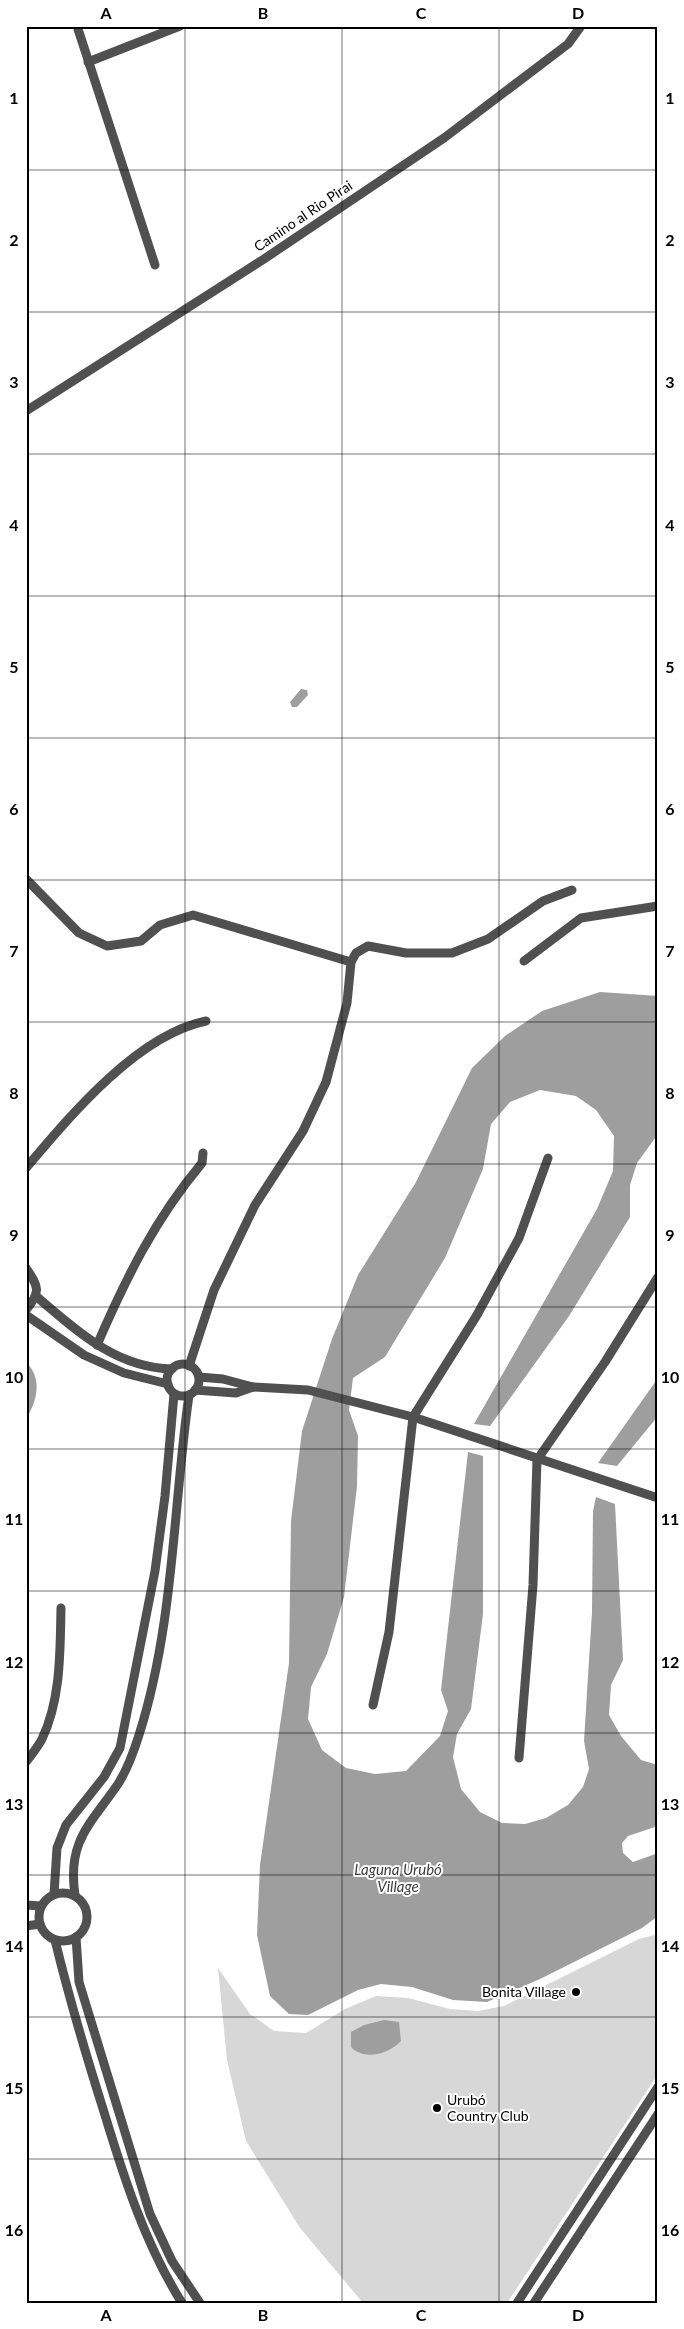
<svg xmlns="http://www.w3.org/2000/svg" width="684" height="2329" viewBox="0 0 684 2329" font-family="Lato,sans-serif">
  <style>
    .green { fill: #d7d7d7 }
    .water { fill: #9e9e9e }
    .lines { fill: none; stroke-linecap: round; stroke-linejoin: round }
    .street { stroke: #505050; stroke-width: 9 }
    .grid { fill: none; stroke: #000; stroke-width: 1; stroke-opacity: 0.55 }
    .poi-dot { fill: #000; stroke: #fff; stroke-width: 2 }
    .labels { text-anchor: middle; stroke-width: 4; stroke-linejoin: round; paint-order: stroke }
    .street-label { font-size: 14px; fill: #000; stroke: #fff }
    .poi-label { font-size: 14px; fill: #000; stroke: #fff; text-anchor: end }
    .water-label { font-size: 15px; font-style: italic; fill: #3f3f3f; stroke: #fff }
    .neatline { fill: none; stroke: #000; stroke-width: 2 }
    .grid-label { font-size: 16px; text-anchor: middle; font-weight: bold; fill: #000 }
  </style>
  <rect width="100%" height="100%" fill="#fff"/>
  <path class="green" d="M658,1934V2074L507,2303H363L300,2228L246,2141L227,2060L218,1968L250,2014L274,2031L306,2033L345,2009L376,1996L408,1998L450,2009L478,2011L504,2006L639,1939Z"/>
  <g class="water">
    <path d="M301,689L307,690L308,695L297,707H292L290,702Z"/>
    <path d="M600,992L658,996V1134L637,1163L630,1185V1217L569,1316L490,1426L474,1424L597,1209L613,1171L614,1136L596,1110L576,1096L540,1090L510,1102L491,1124L483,1169L445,1258L385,1357L353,1378L349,1410L358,1436L357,1486L344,1597L327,1654L311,1687L308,1719L322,1750L346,1768L375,1774L406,1771L440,1736L448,1711L441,1690L468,1452L483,1456V1614L471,1709L457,1734L453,1757L461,1789L480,1812L502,1823L525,1824L546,1818L568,1805L583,1787L589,1769L584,1741L592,1612L593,1511L596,1497L615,1504L623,1660L611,1685L609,1715L621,1736L641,1760L658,1765V1826L628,1836L622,1843L623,1853L633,1862L658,1853V1916L642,1928L540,1979L487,2002L453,2000L412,1987L381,1984L358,1990L308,2015L289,2014L270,1996L257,1935L260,1865L289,1663L291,1521L302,1431L332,1339L358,1275L416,1182L472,1068L505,1036L542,1011Z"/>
    <path d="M26,1362C43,1379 37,1401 26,1419Z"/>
    <path d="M658,1378V1416L617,1466L598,1463Z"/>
    <path d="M384,2020L399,2022L401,2041C389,2054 364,2061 351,2047V2032L364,2025Z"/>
  </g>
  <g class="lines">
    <g class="street">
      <path d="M77,26L155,265"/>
      <path d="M88,62L180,26"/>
      <path d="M26,411L264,259L444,138L568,44L581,26"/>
      <path d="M26,879L79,933L107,946L141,941L160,925L193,915L351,962"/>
      <path d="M524,961L581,918L658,906"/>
      <path d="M26,1168C70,1116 137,1035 206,1021"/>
      <path d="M26,1268C39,1287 41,1292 26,1310"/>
      <path d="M37,1297C77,1331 116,1368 172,1369"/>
      <path d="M26,1315L84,1355L124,1373L168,1384"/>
      <path d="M97,1345C126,1278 155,1219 202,1163L203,1153"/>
      <circle cx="183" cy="1380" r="16"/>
      <path d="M189,1366L214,1290L255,1205L303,1131L326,1082L347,1003L351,962L356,953L368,946L406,953H452L488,939L543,901L572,890"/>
      <path d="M199,1377L223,1379L253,1387L308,1390L413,1417L658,1498"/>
      <path d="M195,1390L236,1393L253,1387"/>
      <path d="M373,1705L389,1632L413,1417L477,1315L519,1238L548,1158"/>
      <path d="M519,1758L533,1585L537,1460L605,1362L658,1277"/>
      <path d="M26,1762C31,1755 38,1747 42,1739C61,1699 60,1652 61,1608"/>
      <circle cx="63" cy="1917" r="24"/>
      <path d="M54,1894L57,1848L66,1825L104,1777L120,1748L155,1571L165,1496L174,1394"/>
      <path d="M75,1895C67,1841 90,1825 118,1784C127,1770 134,1751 139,1735C174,1625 173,1508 189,1395"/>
      <path d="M26,1905L41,1906"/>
      <path d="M26,1926L40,1924"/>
      <path d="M76,1937L79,1982L150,2214L172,2261L200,2303"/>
      <path d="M55,1940C69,1998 86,2055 104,2112C124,2178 145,2244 182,2303"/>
      <path d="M517,2303L658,2087"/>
      <path d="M534,2303L658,2114"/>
    </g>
  </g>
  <path class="grid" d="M185,26V2303M342,26V2303M499,26V2303M26,170H658M26,312H658M26,454H658M26,596H658M26,738H658M26,880H658M26,1022H658M26,1164H658M26,1307H658M26,1449H658M26,1591H658M26,1733H658M26,1875H658M26,2017H658M26,2159H658"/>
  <g class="poi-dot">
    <circle cx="576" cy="1992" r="5"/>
    <circle cx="437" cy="2108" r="5"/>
  </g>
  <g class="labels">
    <g class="street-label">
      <text transform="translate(303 216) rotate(-34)" y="5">Camino al Rio Pirai</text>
    </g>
    <g class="poi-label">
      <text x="566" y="1997">Bonita Village</text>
      <text x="447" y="2105" text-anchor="start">Urubó<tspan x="447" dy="16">Country Club</tspan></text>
    </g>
    <g class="water-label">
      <text x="398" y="1875">Laguna Urubó<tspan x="398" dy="17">Village</tspan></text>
    </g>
  </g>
  <rect width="684" height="2329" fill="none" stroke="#ffffff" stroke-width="55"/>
  <rect x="28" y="28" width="628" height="2274" class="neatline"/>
  <g class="grid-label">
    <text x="106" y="19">A</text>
    <text x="263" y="19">B</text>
    <text x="421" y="19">C</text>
    <text x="578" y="19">D</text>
    <text x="14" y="104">1</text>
    <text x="670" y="104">1</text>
    <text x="14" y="246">2</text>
    <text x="670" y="246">2</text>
    <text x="14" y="388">3</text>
    <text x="670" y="388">3</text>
    <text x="14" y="531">4</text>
    <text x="670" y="531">4</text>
    <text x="14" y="673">5</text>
    <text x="670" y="673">5</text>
    <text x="14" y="815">6</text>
    <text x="670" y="815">6</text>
    <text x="14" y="957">7</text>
    <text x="670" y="957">7</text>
    <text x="14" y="1099">8</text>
    <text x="670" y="1099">8</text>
    <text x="14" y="1241">9</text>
    <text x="670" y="1241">9</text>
    <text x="14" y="1383">10</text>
    <text x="670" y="1383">10</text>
    <text x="14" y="1525">11</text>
    <text x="670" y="1525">11</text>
    <text x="14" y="1668">12</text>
    <text x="670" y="1668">12</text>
    <text x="14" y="1810">13</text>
    <text x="670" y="1810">13</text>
    <text x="14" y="1952">14</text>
    <text x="670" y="1952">14</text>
    <text x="14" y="2094">15</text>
    <text x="670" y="2094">15</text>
    <text x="14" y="2236">16</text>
    <text x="670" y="2236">16</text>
    <text x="106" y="2321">A</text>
    <text x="263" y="2321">B</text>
    <text x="421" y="2321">C</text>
    <text x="578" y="2321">D</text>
  </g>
</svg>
